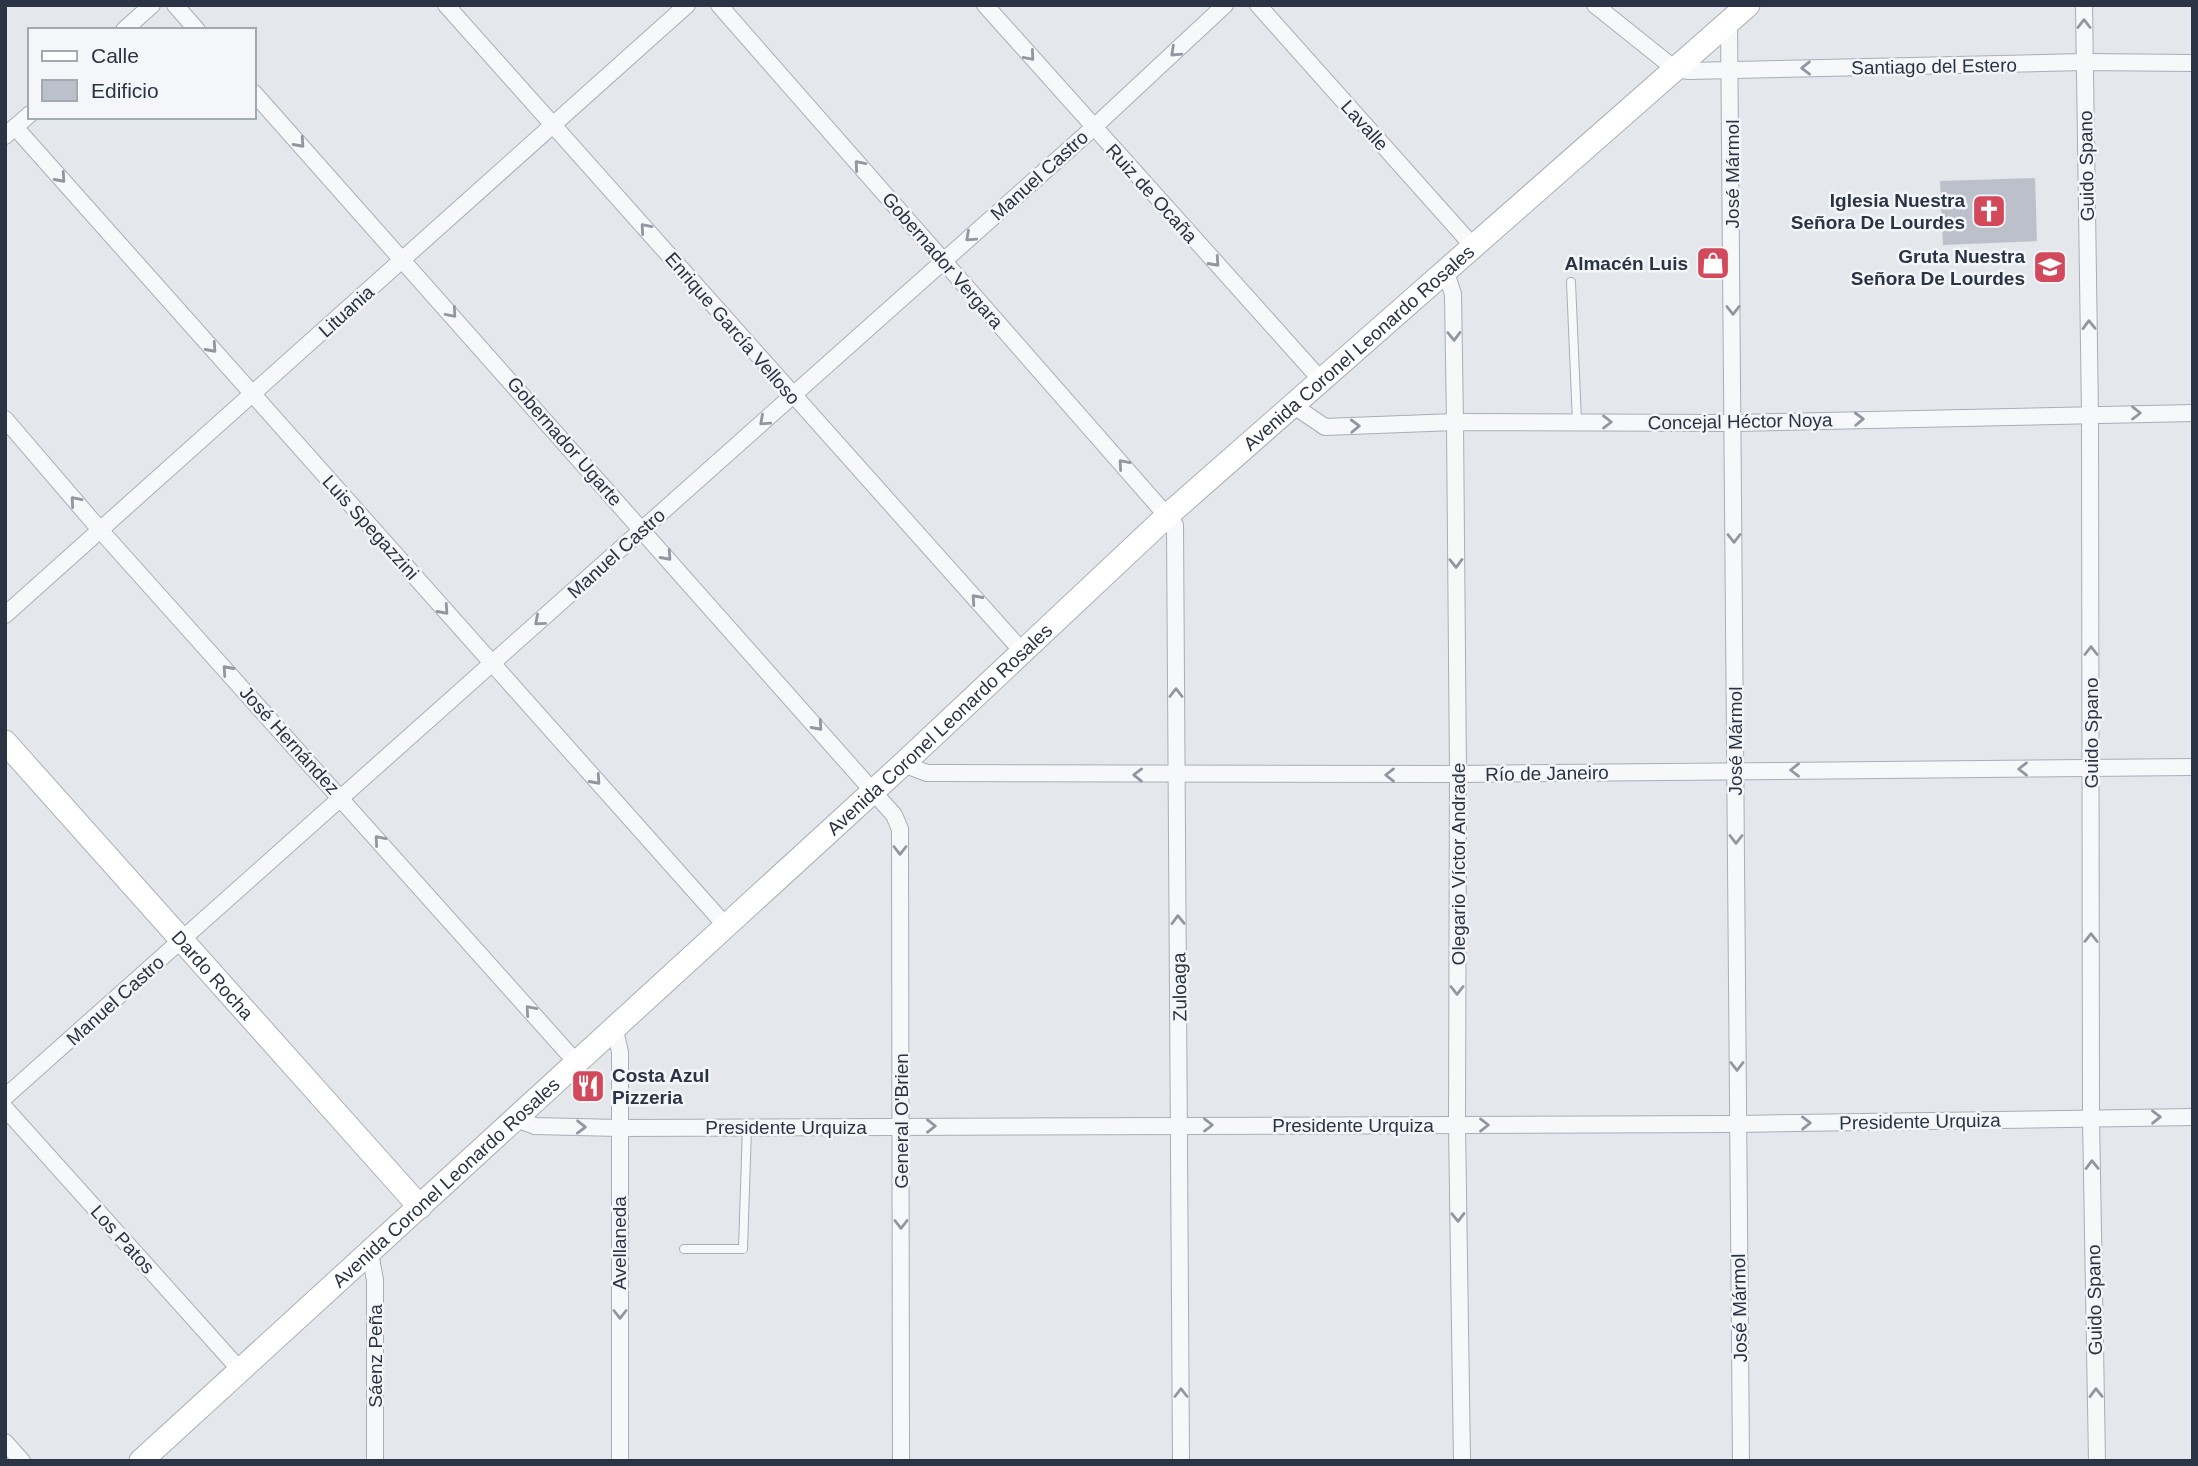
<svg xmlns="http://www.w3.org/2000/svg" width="2198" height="1466" viewBox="0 0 2198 1466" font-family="Arial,sans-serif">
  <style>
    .building { fill: #bbc0ca }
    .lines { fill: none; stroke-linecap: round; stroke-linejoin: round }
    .lane-casing { stroke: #a9aeb7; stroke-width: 10 }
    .street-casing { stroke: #a9aeb7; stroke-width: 18 }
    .secondary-casing { stroke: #a9aeb7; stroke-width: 25 }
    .lane { stroke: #f7f8fa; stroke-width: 8 }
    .street { stroke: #f7f8fa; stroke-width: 16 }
    .secondary { stroke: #fff; stroke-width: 23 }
    .oneway { stroke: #9196a0 }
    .labels { text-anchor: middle; stroke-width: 5; stroke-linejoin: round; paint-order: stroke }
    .street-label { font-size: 19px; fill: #2b3445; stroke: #f4f6f9 }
    .poi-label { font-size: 19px; font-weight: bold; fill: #2b3445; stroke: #f4f6f9; text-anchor: end }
  </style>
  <rect width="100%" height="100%" fill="#e4e7ec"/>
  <g class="building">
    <path d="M2035,178L2037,241L1943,245L1940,181Z"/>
    <path d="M593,1070L604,1083L583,1101L571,1089Z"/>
  </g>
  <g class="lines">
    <g class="lane-casing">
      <g id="lane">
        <path d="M1571,282L1577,422"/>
        <path d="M684,1249H743L747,1127"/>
      </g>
    </g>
    <g class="street-casing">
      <g id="street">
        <path d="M175,5L197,30"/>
        <path d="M446,5L1021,650"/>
        <path d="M719,5L1175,525L1181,1461"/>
        <path d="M985,5L1321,380"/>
        <path d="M1258,5L1472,245"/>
        <path d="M1595,5L1675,69L1689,71L2084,62L2193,63"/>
        <path d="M2084,5L2090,413L2091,1118L2097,1461"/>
        <path d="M1729,22L1741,1461"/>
        <path d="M124,30L152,5"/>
        <path d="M254,93L894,815L900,829L901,1461"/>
        <path d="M15,127L726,926"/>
        <path d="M5,136L30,114"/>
        <path d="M1445,269L1453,294L1455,422L1458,774L1457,1126L1462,1461"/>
        <path d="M1294,406L1325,427L1455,422L1734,423L2193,413"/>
        <path d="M5,419L101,531L575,1061"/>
        <path d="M5,615L687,5"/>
        <path d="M903,764L927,773H942L1458,774L2193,767"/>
        <path d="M614,1026L620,1052V1461"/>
        <path d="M5,1097L1093,128L1225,5"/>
        <path d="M5,1108L241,1371"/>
        <path d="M514,1118L535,1126L619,1128L1737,1124L2193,1117"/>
        <path d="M370,1253L375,1280V1461"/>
        <path d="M5,1442L22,1461"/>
      </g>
    </g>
    <g class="secondary-casing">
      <g id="secondary">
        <path id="s1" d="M5,742L420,1207"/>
        <path id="s2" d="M141,1461L903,764L1168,515L1748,5"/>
      </g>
    </g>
    <use href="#lane" class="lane"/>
    <use href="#street" class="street"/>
    <use href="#secondary" class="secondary"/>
  </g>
  <defs><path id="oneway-chevron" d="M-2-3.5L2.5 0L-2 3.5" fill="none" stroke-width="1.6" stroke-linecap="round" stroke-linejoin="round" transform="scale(1.75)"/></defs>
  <g class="oneway">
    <use href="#oneway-chevron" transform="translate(2084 24) rotate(-90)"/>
    <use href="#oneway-chevron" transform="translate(1175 52) rotate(137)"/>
    <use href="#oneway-chevron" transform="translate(1030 56) rotate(49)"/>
    <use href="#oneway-chevron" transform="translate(1806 68) rotate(179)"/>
    <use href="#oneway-chevron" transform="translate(300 143) rotate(48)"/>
    <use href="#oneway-chevron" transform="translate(859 165) rotate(-131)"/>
    <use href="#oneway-chevron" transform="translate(61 178) rotate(48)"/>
    <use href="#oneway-chevron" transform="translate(645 228) rotate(-131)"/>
    <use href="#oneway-chevron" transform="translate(970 237) rotate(138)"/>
    <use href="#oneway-chevron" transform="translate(1215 262) rotate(48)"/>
    <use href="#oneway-chevron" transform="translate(1733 310) rotate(90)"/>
    <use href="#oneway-chevron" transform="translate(452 313) rotate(49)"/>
    <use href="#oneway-chevron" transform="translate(2089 325) rotate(-91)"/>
    <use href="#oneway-chevron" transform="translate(1454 336) rotate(89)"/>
    <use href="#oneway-chevron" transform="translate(212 348) rotate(48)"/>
    <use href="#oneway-chevron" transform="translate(2136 413)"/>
    <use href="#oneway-chevron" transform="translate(1859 419) rotate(-2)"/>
    <use href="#oneway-chevron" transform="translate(764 421) rotate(138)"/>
    <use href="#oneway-chevron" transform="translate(1607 422)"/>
    <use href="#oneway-chevron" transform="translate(1355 426) rotate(-2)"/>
    <use href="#oneway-chevron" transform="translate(1123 464) rotate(-131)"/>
    <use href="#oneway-chevron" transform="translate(75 501) rotate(-131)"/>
    <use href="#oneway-chevron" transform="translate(1734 538) rotate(90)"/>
    <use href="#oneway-chevron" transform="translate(667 556) rotate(48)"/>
    <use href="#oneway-chevron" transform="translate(1456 563) rotate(89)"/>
    <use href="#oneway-chevron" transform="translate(976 599) rotate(-132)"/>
    <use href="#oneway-chevron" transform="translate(444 610) rotate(48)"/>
    <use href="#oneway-chevron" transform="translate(539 621) rotate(139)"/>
    <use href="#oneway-chevron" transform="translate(2091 651) rotate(-90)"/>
    <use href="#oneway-chevron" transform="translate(227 670) rotate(-132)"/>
    <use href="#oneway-chevron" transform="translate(1176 693) rotate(-90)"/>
    <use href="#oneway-chevron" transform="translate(818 726) rotate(48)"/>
    <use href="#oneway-chevron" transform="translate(2023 769) rotate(180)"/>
    <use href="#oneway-chevron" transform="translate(1795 770) rotate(180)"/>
    <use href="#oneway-chevron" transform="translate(1138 775) rotate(-179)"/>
    <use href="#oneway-chevron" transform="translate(1390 775) rotate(180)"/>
    <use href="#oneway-chevron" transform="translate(596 780) rotate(48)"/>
    <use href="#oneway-chevron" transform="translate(1736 839) rotate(90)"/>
    <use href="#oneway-chevron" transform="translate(379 840) rotate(-131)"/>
    <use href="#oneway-chevron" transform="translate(900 850) rotate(90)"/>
    <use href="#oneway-chevron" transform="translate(1178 920) rotate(-91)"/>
    <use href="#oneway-chevron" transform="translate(2091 938) rotate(-90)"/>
    <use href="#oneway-chevron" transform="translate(1457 990) rotate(90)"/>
    <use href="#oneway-chevron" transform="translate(530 1010) rotate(-131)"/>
    <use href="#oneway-chevron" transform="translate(1737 1066) rotate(90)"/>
    <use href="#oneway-chevron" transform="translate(2156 1117) rotate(-1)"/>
    <use href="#oneway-chevron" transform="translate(1806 1123) rotate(-1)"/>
    <use href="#oneway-chevron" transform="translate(1208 1125)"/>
    <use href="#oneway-chevron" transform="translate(1484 1125)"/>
    <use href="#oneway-chevron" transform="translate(931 1126)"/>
    <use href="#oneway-chevron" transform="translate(581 1127) rotate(1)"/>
    <use href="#oneway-chevron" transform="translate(2092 1165) rotate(-91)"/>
    <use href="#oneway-chevron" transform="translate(1458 1217) rotate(89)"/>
    <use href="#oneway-chevron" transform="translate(901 1224) rotate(90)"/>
    <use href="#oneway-chevron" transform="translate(620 1314) rotate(90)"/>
    <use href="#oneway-chevron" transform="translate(1181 1393) rotate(-90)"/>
    <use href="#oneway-chevron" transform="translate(2096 1393) rotate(-91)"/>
  </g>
  <defs>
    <g id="church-square" transform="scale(1.75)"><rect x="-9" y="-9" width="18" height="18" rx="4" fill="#d1495b" stroke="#f4f6f9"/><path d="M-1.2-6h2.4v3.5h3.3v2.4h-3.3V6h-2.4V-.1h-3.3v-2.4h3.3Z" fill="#fff"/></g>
    <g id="shop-square" transform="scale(1.75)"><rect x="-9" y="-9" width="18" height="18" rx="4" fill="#d1495b" stroke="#f4f6f9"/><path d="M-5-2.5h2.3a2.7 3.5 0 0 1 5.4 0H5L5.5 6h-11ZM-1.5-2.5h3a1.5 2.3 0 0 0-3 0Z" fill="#fff"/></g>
    <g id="school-square" transform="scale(1.75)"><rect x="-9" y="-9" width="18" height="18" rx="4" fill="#d1495b" stroke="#f4f6f9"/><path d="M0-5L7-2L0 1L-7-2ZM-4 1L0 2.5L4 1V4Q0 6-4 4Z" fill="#fff"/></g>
    <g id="restaurant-square" transform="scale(1.75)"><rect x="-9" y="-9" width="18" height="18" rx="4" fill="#d1495b" stroke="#f4f6f9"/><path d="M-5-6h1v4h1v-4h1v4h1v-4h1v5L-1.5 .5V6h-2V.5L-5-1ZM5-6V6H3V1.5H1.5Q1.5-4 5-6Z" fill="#fff"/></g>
  </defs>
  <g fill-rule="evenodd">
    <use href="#church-square" x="1989" y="211"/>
    <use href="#shop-square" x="1713" y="263"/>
    <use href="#school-square" x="2050" y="267"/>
    <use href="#restaurant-square" x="588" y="1086"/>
  </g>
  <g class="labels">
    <g class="street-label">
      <text transform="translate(1934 66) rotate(-1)" y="7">Santiago del Estero</text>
      <text transform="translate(1365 125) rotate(48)" y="7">Lavalle</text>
      <text transform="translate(2086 166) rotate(-91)" y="7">Guido Spano</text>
      <text transform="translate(1732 174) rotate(-90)" y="7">José Mármol</text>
      <text transform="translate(1039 175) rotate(-42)" y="7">Manuel Castro</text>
      <text transform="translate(1152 193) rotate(48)" y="7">Ruiz de Ocaña</text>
      <text transform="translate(943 260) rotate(49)" y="7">Gobernador Vergara</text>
      <text transform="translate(346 311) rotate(-42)" y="7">Lituania</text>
      <text transform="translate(733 328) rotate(49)" y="7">Enrique García Velloso</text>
      <text dy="7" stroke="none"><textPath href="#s2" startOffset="1650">Avenida Coronel Leonardo Rosales</textPath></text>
      <text transform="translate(1740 421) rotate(-1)" y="7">Concejal Héctor Noya</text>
      <text transform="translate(565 441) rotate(49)" y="7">Gobernador Ugarte</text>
      <text transform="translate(371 527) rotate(48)" y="7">Luis Spegazzini</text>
      <text transform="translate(616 553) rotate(-42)" y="7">Manuel Castro</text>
      <text dy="7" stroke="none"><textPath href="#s2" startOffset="1083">Avenida Coronel Leonardo Rosales</textPath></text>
      <text transform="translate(2091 733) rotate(-90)" y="7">Guido Spano</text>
      <text transform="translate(290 740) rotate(48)" y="7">José Hernández</text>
      <text transform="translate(1735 741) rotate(-90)" y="7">José Mármol</text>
      <text transform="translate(1547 773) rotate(-1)" y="7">Río de Janeiro</text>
      <text transform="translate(1458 864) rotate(-90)" y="7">Olegario Víctor Andrade</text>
      <text dy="7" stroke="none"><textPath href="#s1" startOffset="312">Dardo Rocha</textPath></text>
      <text transform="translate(1179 987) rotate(-91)" y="7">Zuloaga</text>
      <text transform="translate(115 1000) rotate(-42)" y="7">Manuel Castro</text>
      <text transform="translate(901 1121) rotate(-90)" y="7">General O'Brien</text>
      <text transform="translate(1920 1121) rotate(-1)" y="7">Presidente Urquiza</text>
      <text x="1353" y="1132">Presidente Urquiza</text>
      <text x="786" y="1134">Presidente Urquiza</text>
      <text dy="7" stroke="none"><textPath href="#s2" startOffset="413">Avenida Coronel Leonardo Rosales</textPath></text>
      <text transform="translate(123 1239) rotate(48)" y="7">Los Patos</text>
      <text transform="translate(619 1243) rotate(-90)" y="7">Avellaneda</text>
      <text transform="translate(2094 1300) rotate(-91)" y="7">Guido Spano</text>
      <text transform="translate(1739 1308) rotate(-91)" y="7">José Mármol</text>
      <text transform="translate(375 1356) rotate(-90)" y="7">Sáenz Peña</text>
    </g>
    <g class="poi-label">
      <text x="1965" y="207">Iglesia Nuestra<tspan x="1965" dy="22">Señora De Lourdes</tspan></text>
      <text x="2025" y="263">Gruta Nuestra<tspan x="2025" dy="22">Señora De Lourdes</tspan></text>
      <text x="1688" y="270">Almacén Luis</text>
      <text x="612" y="1082" text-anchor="start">Costa Azul<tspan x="612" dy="22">Pizzeria</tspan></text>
    </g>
  </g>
  <rect width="2198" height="1466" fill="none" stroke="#2b3445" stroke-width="14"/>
  <rect x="28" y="28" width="228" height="91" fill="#f4f6f9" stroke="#a4a8b1" stroke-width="2"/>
  <rect x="42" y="51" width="35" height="10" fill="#ffffff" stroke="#a4a8b1" stroke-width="2"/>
  <text x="91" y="63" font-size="21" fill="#2b3445">Calle</text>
  <rect x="42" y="80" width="35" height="21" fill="#bbc0ca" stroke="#a4a8b1" stroke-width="2"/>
  <text x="91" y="98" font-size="21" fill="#2b3445">Edificio</text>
</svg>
